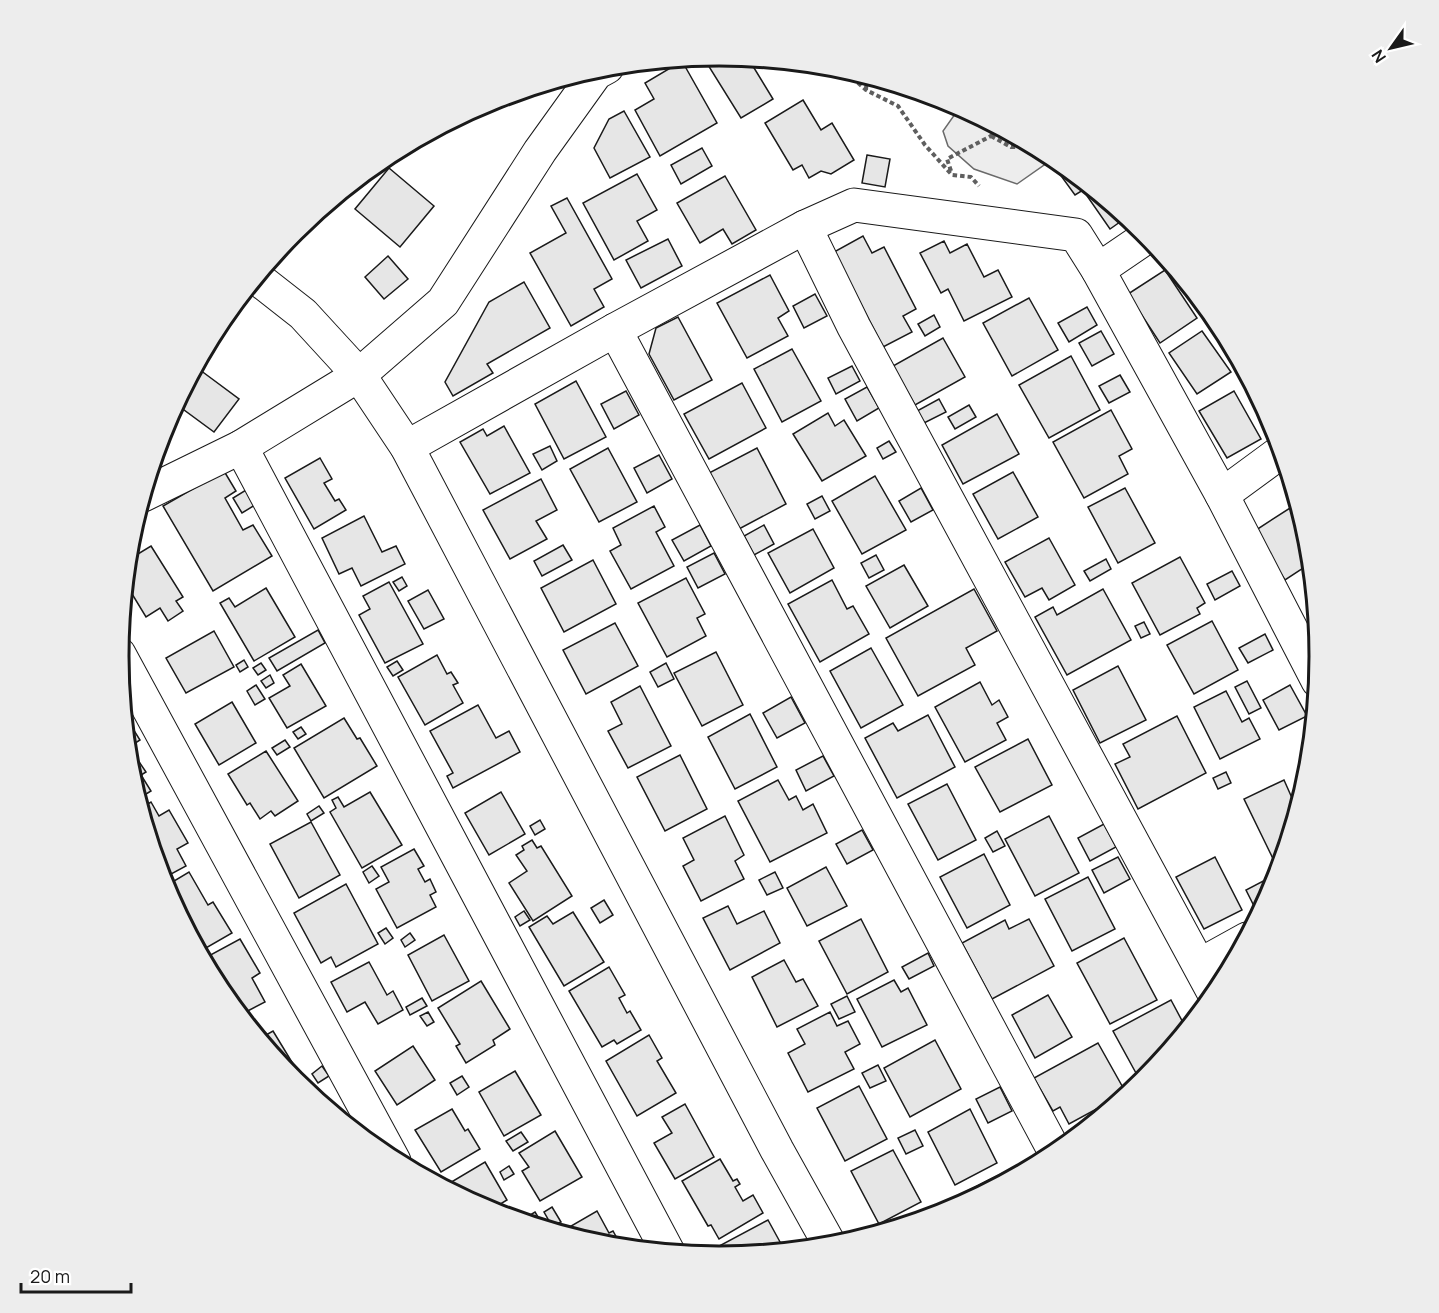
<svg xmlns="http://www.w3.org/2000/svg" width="1439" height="1313" viewBox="0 0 1439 1313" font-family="Manrope,sans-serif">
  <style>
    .green { fill: #ededed; stroke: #6a6a6a; stroke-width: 1.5 }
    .building { fill: #e6e6e6; stroke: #1a1a1a; stroke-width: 1.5 }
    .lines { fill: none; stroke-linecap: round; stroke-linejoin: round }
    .minor-casing { stroke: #1a1a1a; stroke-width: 35 }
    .tertiary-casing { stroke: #1a1a1a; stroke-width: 35 }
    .path { stroke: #5f5f5f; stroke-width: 4; stroke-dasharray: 4.5 3; stroke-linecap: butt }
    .minor { stroke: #fff; stroke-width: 33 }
    .tertiary { stroke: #fff; stroke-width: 33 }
    .rim { fill: none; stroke: #1a1a1a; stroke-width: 3 }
  </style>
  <rect width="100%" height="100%" fill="#fff"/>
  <path class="green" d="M960,107L1054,157V158L1017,184L974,169L948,146L943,131Z"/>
  <g class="building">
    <path d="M720,56L748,58L773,99L741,118L703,57Z"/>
    <path d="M682,61L717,123L660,156L635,110L654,99L645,83Z"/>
    <path d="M803,100L821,130L832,123L854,160L831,174L821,171L809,178L802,165L793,170L765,123Z"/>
    <path d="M624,111L650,157L610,178L594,148L609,119Z"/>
    <path d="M702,148L712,166L681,184L671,165Z"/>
    <path d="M867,155L890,159L885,187L862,183Z"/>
    <path d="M389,168L434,206L400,247L355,209Z"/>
    <path d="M1067,168L1127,217L1110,229L1083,190L1075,195L1059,173Z"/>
    <path d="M637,174L657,210L637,221L648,241L614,260L583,203Z"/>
    <path d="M725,176L756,230L732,244L723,229L700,243L677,203Z"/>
    <path d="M567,198L612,279L594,289L604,307L571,326L530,253L566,233L551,206Z"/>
    <path d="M863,236L872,253L884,247L916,309L903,316L912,332L883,347L834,252Z"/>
    <path d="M668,239L682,266L641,288L626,260Z"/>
    <path d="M944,241L950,253L967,244L984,277L998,270L1012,297L964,321L948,289L941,293L920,253Z"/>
    <path d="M388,256L408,279L384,299L365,277Z"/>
    <path d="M1165,270L1197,318L1160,343L1128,294Z"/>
    <path d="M770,275L789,311L778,318L788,336L747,358L717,303Z"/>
    <path d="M524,282L550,328L487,364L493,373L453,396L445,382L489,302Z"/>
    <path d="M815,294L827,316L804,328L793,306Z"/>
    <path d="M1029,298L1058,350L1012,376L983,323Z"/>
    <path d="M1087,307L1097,325L1069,342L1058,323Z"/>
    <path d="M934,315L940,327L925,336L918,324Z"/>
    <path d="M678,317L712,380L674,400L649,354L656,328Z"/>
    <path d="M1101,331L1114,354L1092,366L1079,343Z"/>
    <path d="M1202,331L1231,372L1197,394L1169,353Z"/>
    <path d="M943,338L965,377L915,405L893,366Z"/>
    <path d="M792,349L821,401L782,422L754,369Z"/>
    <path d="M1071,356L1100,410L1049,438L1019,385Z"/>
    <path d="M852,366L860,381L836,394L828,378Z"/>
    <path d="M196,367L239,399L214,432L176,404Z"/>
    <path d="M1120,375L1130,392L1109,403L1099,386Z"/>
    <path d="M576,381L606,437L564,459L535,404Z"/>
    <path d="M742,383L766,428L709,459L684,414Z"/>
    <path d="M867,387L879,408L857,421L845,399Z"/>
    <path d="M626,391L639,415L614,429L601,404Z"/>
    <path d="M1234,391L1261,439L1227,458L1199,411Z"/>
    <path d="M939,399L946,412L924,423L917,411Z"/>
    <path d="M969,405L976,417L955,429L948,417Z"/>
    <path d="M1111,410L1132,449L1119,456L1128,474L1084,498L1053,442Z"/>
    <path d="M828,413L835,426L844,420L866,456L822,481L793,434Z"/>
    <path d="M997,414L1019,454L963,484L942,445Z"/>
    <path d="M504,426L530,473L490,494L460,442L483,429L487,436Z"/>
    <path d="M889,441L896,452L883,459L877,448Z"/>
    <path d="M550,446L557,461L542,470L533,454Z"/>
    <path d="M608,448L637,502L599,522L570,469Z"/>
    <path d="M757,448L786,504L739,529L709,473Z"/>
    <path d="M659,455L672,479L647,493L634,468Z"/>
    <path d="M320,458L332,479L324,483L335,501L339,499L346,510L314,529L285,478Z"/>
    <path d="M224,471L236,491L225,498L243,530L253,525L272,556L213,591L163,506Z"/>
    <path d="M1013,472L1038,517L998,539L973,494Z"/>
    <path d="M875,476L906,530L862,554L832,501Z"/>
    <path d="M541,479L557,510L536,521L547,539L510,559L483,510Z"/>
    <path d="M921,488L933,510L911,522L899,501Z"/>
    <path d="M1125,488L1155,543L1118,563L1088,507Z"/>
    <path d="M246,490L255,505L242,513L233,498Z"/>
    <path d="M822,496L830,511L815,519L807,504Z"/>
    <path d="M654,506L665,527L656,532L674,566L631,589L610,551L621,545L613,528Z"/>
    <path d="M1290,508L1307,533L1311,563L1285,580L1253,532Z"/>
    <path d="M364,516L382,552L396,546L405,564L361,586L352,568L339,574L322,538Z"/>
    <path d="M700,525L711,546L684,561L672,540Z"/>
    <path d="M764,525L774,544L754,555L744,536Z"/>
    <path d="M813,529L834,568L790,593L768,553Z"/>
    <path d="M1049,538L1075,585L1049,600L1042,588L1025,597L1005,562Z"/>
    <path d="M563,545L572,560L542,576L534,561Z"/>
    <path d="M151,546L183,597L176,601L183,611L168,621L160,608L146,617L126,584L128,560Z"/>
    <path d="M714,553L725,574L698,588L687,567Z"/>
    <path d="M876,555L884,570L869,578L861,563Z"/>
    <path d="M1180,557L1205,603L1197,608L1200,614L1160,635L1132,583Z"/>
    <path d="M1106,559L1111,569L1090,581L1084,571Z"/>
    <path d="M593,560L616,604L564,632L541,588Z"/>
    <path d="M904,565L928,606L890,628L866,586Z"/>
    <path d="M1232,571L1240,586L1215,600L1207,584Z"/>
    <path d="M402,577L407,586L399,591L393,582Z"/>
    <path d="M686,578L705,614L697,618L706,636L667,657L638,603Z"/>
    <path d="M832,580L847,609L853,606L869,634L820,662L788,604Z"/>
    <path d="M389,582L423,644L385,663L359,615L370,609L363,596Z"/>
    <path d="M266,588L295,637L254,661L220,603L229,598L235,607Z"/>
    <path d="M974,589L997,631L966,648L975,665L918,696L886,638Z"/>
    <path d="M1103,589L1131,640L1067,675L1035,617L1053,607L1057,615Z"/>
    <path d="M428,590L444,619L424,629L408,601Z"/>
    <path d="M1212,621L1238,670L1194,694L1167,645Z"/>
    <path d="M1144,622L1150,634L1141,638L1135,626Z"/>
    <path d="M615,623L638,666L586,694L563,650Z"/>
    <path d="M318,630L325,643L277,671L269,658Z"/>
    <path d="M214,631L234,667L186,693L166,658Z"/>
    <path d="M1265,634L1273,650L1248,663L1239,648Z"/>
    <path d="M871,648L903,705L861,728L830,671Z"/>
    <path d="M716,652L743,705L702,726L674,673Z"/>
    <path d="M437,655L447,674L451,672L458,683L453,685L463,703L425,725L398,677Z"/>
    <path d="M244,660L248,667L240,672L236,665Z"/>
    <path d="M397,661L403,670L393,676L387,667Z"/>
    <path d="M261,663L266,670L258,675L253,668Z"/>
    <path d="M666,663L674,679L658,687L650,672Z"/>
    <path d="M301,664L326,706L287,728L269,698L290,686L283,675Z"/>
    <path d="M1118,666L1146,720L1100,743L1073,690Z"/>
    <path d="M270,675L274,683L266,688L261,681Z"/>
    <path d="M1247,681L1261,708L1249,714L1235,687Z"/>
    <path d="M980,682L992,705L999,700L1008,717L997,723L1006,740L965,762L935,707Z"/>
    <path d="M256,685L265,699L255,705L247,691Z"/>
    <path d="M1290,685L1307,716L1279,730L1263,700Z"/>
    <path d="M640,686L671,746L628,768L608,731L622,724L611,702Z"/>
    <path d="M1226,691L1242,722L1249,718L1260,739L1220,759L1194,707Z"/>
    <path d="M791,697L805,723L777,738L763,713Z"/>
    <path d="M232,702L256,743L219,765L195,724Z"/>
    <path d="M478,705L496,738L509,731L520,752L453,788L447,776L453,773L430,731Z"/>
    <path d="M750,714L777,767L735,789L708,737Z"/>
    <path d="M928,715L955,767L897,798L865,738L893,723L898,731Z"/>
    <path d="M1177,716L1206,773L1138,809L1115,764L1130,757L1123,744Z"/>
    <path d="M344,718L357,739L360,738L377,766L324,798L294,748Z"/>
    <path d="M128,721L140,740L129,747L146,772L141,775L151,791L138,799L130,773L125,723Z"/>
    <path d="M301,727L306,734L298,739L293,732Z"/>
    <path d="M1028,739L1052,785L1000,812L975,767Z"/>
    <path d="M285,740L290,747L277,755L272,748Z"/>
    <path d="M266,751L298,801L275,816L271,811L260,819L250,803L247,805L228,774Z"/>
    <path d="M680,755L707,809L665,831L637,777Z"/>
    <path d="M823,756L834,776L806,791L796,770Z"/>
    <path d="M1226,772L1231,783L1218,789L1213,778Z"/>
    <path d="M778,780L789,800L796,796L803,810L813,804L827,833L770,862L738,801Z"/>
    <path d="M1284,780L1292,798L1303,792L1279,871L1244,799Z"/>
    <path d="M947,784L976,840L938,860L908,804Z"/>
    <path d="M370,792L402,845L362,868L330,812L336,808L332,800L338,797L344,807Z"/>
    <path d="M501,792L525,834L489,855L465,813Z"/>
    <path d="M151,802L159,816L169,810L188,843L177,849L186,866L162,879L141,808Z"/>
    <path d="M319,806L324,813L311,821L307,814Z"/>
    <path d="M725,816L744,855L735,861L744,879L701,901L683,866L694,860L683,838Z"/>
    <path d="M1049,816L1079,873L1035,896L1005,839Z"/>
    <path d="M540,820L545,829L535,835L530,826Z"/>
    <path d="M311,822L340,875L299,898L270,844Z"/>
    <path d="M1104,824L1116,847L1090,861L1078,838Z"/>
    <path d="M862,830L873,850L847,864L836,844Z"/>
    <path d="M997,831L1005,846L993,852L985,838Z"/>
    <path d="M532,840L537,848L541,846L572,896L533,921L509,883L527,871L516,855L524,850L522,846Z"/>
    <path d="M414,849L424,866L418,869L425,882L430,879L436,892L430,895L436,907L397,928L376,889L389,882L381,867Z"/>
    <path d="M984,854L1010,905L967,928L940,877Z"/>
    <path d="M1118,857L1130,879L1104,893L1092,870Z"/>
    <path d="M1215,857L1242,910L1204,929L1176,877Z"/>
    <path d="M372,866L379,876L369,883L363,872Z"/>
    <path d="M826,867L847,906L807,926L787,888Z"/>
    <path d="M189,872L208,905L213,902L232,933L199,952L164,887Z"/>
    <path d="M775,872L783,888L767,895L759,880Z"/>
    <path d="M1088,877L1115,929L1072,951L1045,899Z"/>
    <path d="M1269,878L1274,888L1263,909L1257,912L1246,890Z"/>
    <path d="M346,884L378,944L336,967L331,957L321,963L294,913Z"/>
    <path d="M604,900L613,915L600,923L591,908Z"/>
    <path d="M728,906L737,924L764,911L780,943L730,970L703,918Z"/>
    <path d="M524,911L530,920L520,926L515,917Z"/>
    <path d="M573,912L604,962L564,986L529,927L547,916L553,924Z"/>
    <path d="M861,919L888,972L847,994L819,941Z"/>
    <path d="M1029,919L1054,966L992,999L962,943L1005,920L1009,929Z"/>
    <path d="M386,928L393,938L385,944L378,933Z"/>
    <path d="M410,933L415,940L405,947L401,940Z"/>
    <path d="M444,935L469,981L432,1001L408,955Z"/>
    <path d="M1124,938L1157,1000L1110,1024L1077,963Z"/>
    <path d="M240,939L260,973L252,978L265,1002L240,1015L220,990L203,959Z"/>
    <path d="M928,953L934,966L909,979L902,967Z"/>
    <path d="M784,960L796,982L803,979L818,1006L777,1027L752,977Z"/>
    <path d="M369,962L387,995L393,991L403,1010L378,1024L365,1002L347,1012L331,982Z"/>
    <path d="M609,967L625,995L619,998L627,1013L630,1011L641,1030L617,1044L614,1040L602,1047L569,991Z"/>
    <path d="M894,980L901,992L908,988L927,1025L882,1047L857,999Z"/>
    <path d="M481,981L510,1029L493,1040L495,1045L466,1063L456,1046L460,1044L438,1008Z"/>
    <path d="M1048,995L1072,1037L1035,1058L1012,1015Z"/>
    <path d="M847,996L855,1012L839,1019L831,1004Z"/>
    <path d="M422,998L427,1006L410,1015L406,1007Z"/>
    <path d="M1171,1000L1187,1030L1142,1084L1113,1031Z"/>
    <path d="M428,1012L434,1022L427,1026L420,1016Z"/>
    <path d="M830,1012L837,1026L848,1021L860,1044L845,1052L854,1069L808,1092L788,1053L805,1044L797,1029Z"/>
    <path d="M273,1031L298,1072L291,1077L259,1039Z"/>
    <path d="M649,1035L662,1058L657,1061L676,1093L637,1116L606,1061Z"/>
    <path d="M935,1040L961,1089L910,1117L884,1068Z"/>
    <path d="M1098,1043L1126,1093L1069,1124L1060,1107L1053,1111L1034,1078Z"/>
    <path d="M413,1046L435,1080L397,1105L375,1071Z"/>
    <path d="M878,1065L886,1081L870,1088L862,1073Z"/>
    <path d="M322,1066L329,1076L318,1083L312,1074Z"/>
    <path d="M515,1071L541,1115L504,1136L479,1092Z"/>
    <path d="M462,1076L469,1087L457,1095L450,1083Z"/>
    <path d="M304,1083L312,1095L299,1085Z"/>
    <path d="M859,1086L887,1139L845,1161L817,1108Z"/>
    <path d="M1000,1087L1012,1111L988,1123L976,1099Z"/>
    <path d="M685,1104L714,1157L675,1179L654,1143L672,1133L662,1117Z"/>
    <path d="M452,1109L465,1131L468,1129L480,1149L441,1172L415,1130Z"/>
    <path d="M970,1109L997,1163L955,1185L928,1132Z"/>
    <path d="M915,1130L923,1146L906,1154L898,1138Z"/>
    <path d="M555,1131L582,1177L540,1201L522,1171L529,1167L519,1153Z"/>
    <path d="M521,1132L528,1142L513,1151L506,1141Z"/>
    <path d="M893,1150L921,1202L879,1224L851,1171Z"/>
    <path d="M720,1159L733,1181L737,1179L740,1184L735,1187L743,1201L753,1195L763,1213L719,1239L711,1225L708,1226L682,1181Z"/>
    <path d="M485,1162L507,1200L497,1206L502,1216L489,1212L443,1187Z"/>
    <path d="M509,1166L514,1174L504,1180L500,1172Z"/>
    <path d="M1007,1171L1011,1179L966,1203L961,1194Z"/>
    <path d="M552,1207L561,1222L552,1226L544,1212Z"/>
    <path d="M597,1211L609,1233L613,1231L619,1242L611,1247L602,1246L559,1233Z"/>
    <path d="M535,1212L541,1222L535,1226L520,1221Z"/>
    <path d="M768,1220L785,1251L727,1257L721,1245Z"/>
  </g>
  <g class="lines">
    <g class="minor-casing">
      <g id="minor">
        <path d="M805,227L854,327L1215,995"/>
        <path d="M1098,270L1148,236"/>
        <path d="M615,330L1056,1154"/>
        <path d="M241,447L668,1252"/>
        <path d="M407,447L615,330L805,227L854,205L1076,235L1098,270L1222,495L1318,681"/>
        <path d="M143,495L241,447L359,375L443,302L540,151L596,73L607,67"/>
        <path d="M1222,495L1282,451"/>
        <path d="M119,654L394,1161"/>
        <path d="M1200,965L1247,939"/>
      </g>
    </g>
    <g class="tertiary-casing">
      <path id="tertiary" d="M257,278L303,314L359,375L407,447L777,1150L831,1247"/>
    </g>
    <g class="path">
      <path d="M841,68L866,90L898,106L925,145L952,175L971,177L979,186"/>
      <path d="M866,90L867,76"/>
      <path d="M991,136L1011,147H1035"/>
      <path d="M951,171L947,159L991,136L995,126"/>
    </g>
    <use href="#minor" class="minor"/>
    <use href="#tertiary" class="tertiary"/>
  </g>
  <path d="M0 0H1439V1313H0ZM129 656a590 590 0 1 1 1180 0a590 590 0 1 1-1180 0Z" fill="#ededed" fill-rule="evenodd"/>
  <path class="rim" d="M129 656a590 590 0 1 1 1180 0a590 590 0 1 1-1180 0Z"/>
  <g transform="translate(1391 48) rotate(236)" stroke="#ffffff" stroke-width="4.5" paint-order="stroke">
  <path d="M0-4.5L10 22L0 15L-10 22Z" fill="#1a1a1a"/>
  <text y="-9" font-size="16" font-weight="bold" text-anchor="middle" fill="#1a1a1a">N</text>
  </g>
  <path d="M21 1283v9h110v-9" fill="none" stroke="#1a1a1a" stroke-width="3"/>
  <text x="30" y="1283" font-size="18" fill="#1a1a1a" stroke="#ffffff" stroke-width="4.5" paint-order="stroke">20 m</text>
</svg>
